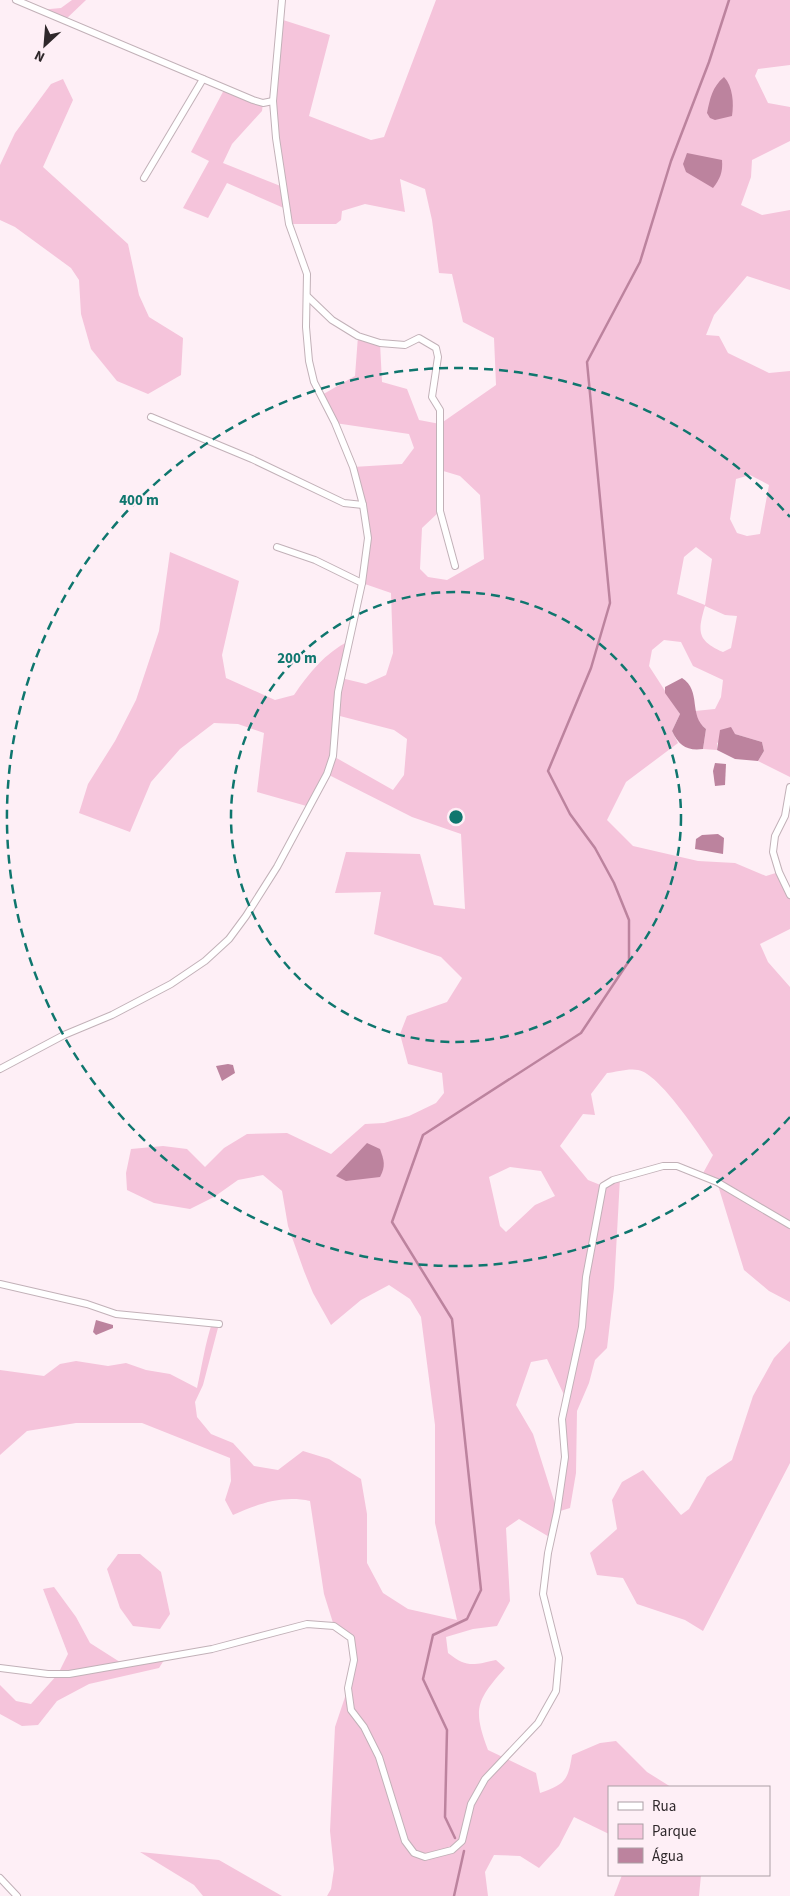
<svg xmlns="http://www.w3.org/2000/svg" width="790" height="1896" viewBox="0 0 790 1896" font-family="'Source Sans 3',sans-serif">
  <style>
    .green { fill: #f5c4db; fill-rule: evenodd }
    .water { fill: #bc839e }
    .lines { fill: none; stroke-linecap: round; stroke-linejoin: round }
    .stream { stroke: #bc839e; stroke-width: 2.5 }
    .minor-casing { stroke: #c2b1b8; stroke-width: 8 }
    .minor { stroke: #fff; stroke-width: 6 }
    .ring { fill: none; stroke: #0f766e; stroke-width: 2.5; stroke-dasharray: 9 6 }
    .centre { fill: #0f766e; stroke: #feeff6; stroke-width: 2.5 }
    .ring-label { font-size: 15px; text-anchor: middle; font-weight: bold; fill: #0f766e; stroke: #feeff6; stroke-width: 4.5; stroke-linejoin: round; paint-order: stroke }
  </style>
  <rect width="100%" height="100%" fill="#feeff6"/>
  <g class="green">
    <path d="M72,0H86L65,20L39,10L61,8Z"/>
    <path d="M436,0H790V65L758,69L755,76L768,103L790,107V141L752,160L751,177L741,205L762,215L790,210V290L747,276L714,315L706,335L719,336L728,353L769,373L790,371V777L758,761L764,751L762,742L735,734L717,743V750L703,749L706,729L699,723L695,711L715,709L721,697L723,680L693,666L681,642L664,640L652,650L649,666L680,714L672,731L678,743L626,782L607,820L633,846L698,861L735,863L766,876L779,872L790,895V929L760,944L768,962L790,987V1302L769,1291L744,1270L717,1182L702,1175L713,1155C701,1137 659,1073 638,1070C629,1068 616,1072 607,1073L591,1094L595,1115L583,1114L560,1146L588,1180L603,1186L620,1178L614,1288L607,1348L595,1360L589,1383L577,1411L576,1473L570,1508L557,1512L551,1538L519,1519L506,1528L510,1601L497,1626L473,1629L446,1637L448,1653C467,1668 473,1665 496,1660L505,1668C477,1700 472,1708 488,1750L536,1773L540,1793C565,1784 568,1781 572,1755L600,1743L616,1741L647,1772L671,1787H609V1834L574,1817L559,1846L539,1868L520,1856L494,1855L485,1872L488,1896H327L331,1889L334,1869L330,1831L335,1727L348,1688L354,1660L350,1638L334,1626L324,1594L310,1501C282,1495 258,1504 233,1515L225,1500L231,1481L230,1458L142,1423H76L27,1431L0,1455V1370L44,1376L60,1364L76,1361L108,1366L126,1363L146,1370L170,1374L197,1388C202,1366 205,1344 212,1323L219,1324L203,1385L195,1402L197,1417L211,1434L233,1443L254,1466L278,1470L303,1451L329,1459L361,1479L367,1514V1563L383,1593L408,1609L457,1620L435,1523V1425L421,1317L410,1299L389,1285L361,1300L331,1325L313,1293L304,1271L288,1226L282,1191L263,1175L238,1180L214,1197L190,1209L154,1203L127,1190L126,1173L131,1149L163,1146L187,1149L205,1167L224,1148L247,1134L287,1133L331,1154L365,1124L384,1123L409,1116L436,1103L444,1093L442,1073L408,1064L400,1034L407,1016L447,1002L462,978L441,957L374,934L381,892L335,893L346,852L420,854L434,905L465,909L461,834L412,817L327,774L310,807L257,792L264,733L238,724L214,723L180,749L151,782L130,832L79,813L88,784L115,741L136,700L159,631L170,552L239,581L222,655L226,678L275,700L294,695C309,673 325,653 349,641L341,678L366,684L386,675L393,653L391,593L362,583L368,538L353,467L402,464L414,448L409,434L335,423L320,396L355,376L358,336L380,343L382,382L407,389L419,420L440,424L496,385L494,338L463,322L452,274L439,273L432,220L425,189L400,179L405,212L365,204L342,211L341,220L336,224H289L286,209L227,183L208,218L183,208L209,161L191,152L225,88L263,103L262,111L232,144L223,163L283,187L273,101L280,19L330,35L309,116L371,140L384,137ZM440,470L460,476L480,495L484,559L447,580L428,577L420,569L422,528L440,511ZM750,475L769,485L760,534L747,536L737,533L730,519L736,479ZM696,547L712,559L705,605L677,594L684,557ZM705,606L725,615L737,616L731,648L723,652C696,640 698,631 705,606ZM336,715L394,730L407,739L404,775L393,790L333,756ZM510,1167L541,1171L555,1196L535,1205L506,1232L500,1226L489,1177ZM547,1359L566,1399L562,1419L565,1457L557,1510L533,1434L516,1405L531,1362Z"/>
    <path d="M63,79L73,100L43,167L128,244L139,295L149,317L183,338L181,375L148,394L117,381L91,349L81,314L79,280L71,268L15,227L0,220V165L15,133L51,84Z"/>
    <path d="M790,1341V1463L703,1631L685,1620L637,1604L623,1578L597,1575L590,1553L617,1529L612,1500L622,1482L643,1470L681,1515L689,1509L707,1477L732,1460L753,1396L774,1358Z"/>
    <path d="M118,1554H140L161,1572L170,1614L160,1629L133,1626L120,1608L107,1569Z"/>
    <path d="M54,1587L76,1617L90,1643L123,1664L166,1657L159,1668L89,1684L57,1701L38,1725L22,1726L0,1714V1685L16,1701L31,1704L58,1674L68,1654L43,1589Z"/>
    <path d="M140,1852L219,1860L282,1896H203L194,1885Z"/>
    <path d="M622,1875H701L699,1896H614Z"/>
  </g>
  <g class="water">
    <path d="M724,77C733,86 734,104 732,116L715,120L710,118L707,113C710,99 712,87 724,77Z"/>
    <path d="M687,153L722,160C723,172 720,179 713,188L686,172L683,164Z"/>
    <path d="M682,678C702,691 688,715 706,729L703,749C687,751 679,746 672,731L680,714L665,693V687Z"/>
    <path d="M731,727L735,734L762,742L764,751L758,761L735,759L717,750L720,730Z"/>
    <path d="M715,763L726,764L725,785L715,786L713,771Z"/>
    <path d="M718,834L724,838L723,854L695,849L696,839L702,835Z"/>
    <path d="M228,1064L233,1065L235,1073L222,1081L216,1066Z"/>
    <path d="M367,1143L380,1149C384,1160 386,1166 380,1177L346,1181L336,1176Z"/>
    <path d="M96,1320L113,1325V1328L96,1335L93,1332Z"/>
  </g>
  <g class="lines">
    <g class="stream">
      <path d="M455,1838L445,1817L447,1730L423,1679L433,1635L467,1619L481,1590L452,1319L392,1222L423,1135L581,1033L629,961V920L614,883L595,848L570,814L548,771L591,668L610,603L587,362L640,262L671,161L709,62L729,0"/>
      <path d="M454,1896L464,1851"/>
    </g>
    <g class="minor-casing">
      <g id="minor">
        <path d="M16,0L253,100L263,103L273,101"/>
        <path d="M144,178L203,79"/>
        <path d="M308,297L332,320L358,336L380,343L405,345L419,338L436,348L438,357L432,397L440,410V511L455,566"/>
        <path d="M151,417L252,459L344,503L363,505"/>
        <path d="M277,547L315,560L362,583"/>
        <path d="M790,787L785,816L775,836L773,852L779,872L790,895"/>
        <path d="M0,1069L64,1035L112,1015L171,984L205,961L229,939L246,916L277,867L327,774L333,756L338,692L362,583L368,538L363,505L353,467L335,423L314,382L309,361L306,327L307,274L289,224L276,138L273,101L282,0"/>
        <path d="M0,1284L87,1304L116,1314L219,1324"/>
        <path d="M0,1668L48,1674H69L212,1649L307,1624L334,1626L351,1638L354,1660L348,1688L351,1710L364,1727L379,1757L405,1841L414,1853L425,1857L452,1850L462,1841L471,1804L485,1779L538,1723L556,1691L559,1658L543,1594L548,1553L557,1512L565,1457L562,1419L582,1327L586,1277L603,1186L613,1180L663,1166H677L717,1182L790,1225"/>
        <path d="M0,1878L17,1896"/>
      </g>
    </g>
    <use href="#minor" class="minor"/>
  </g>
  <g class="ring">
    <circle cx="456" cy="817" r="225"/>
    <path d="M790 1117A449 449 0 1 1 790 517"/>
  </g>
  <circle cx="456" cy="817" r="8" class="centre"/>
  <g class="ring-label">
    <text x="139" y="505">400 m</text>
    <text x="297" y="663">200 m</text>
  </g>
  <rect x="608" y="1786" width="162" height="90" fill="#feeff6" stroke="#ab9fa5"/>
  <rect x="618" y="1802" width="25" height="8" fill="#ffffff" stroke="#ab9fa5"/>
  <text x="652" y="1811" font-size="15" fill="#2f282b">Rua</text>
  <rect x="618" y="1824" width="25" height="15" fill="#f5c4db" stroke="#ab9fa5"/>
  <text x="652" y="1836" font-size="15" fill="#2f282b">Parque</text>
  <rect x="618" y="1848" width="25" height="15" fill="#bc839e" stroke="#ab9fa5"/>
  <text x="652" y="1861" font-size="15" fill="#2f282b">Água</text>
  <g transform="translate(45 45) rotate(206)" stroke="#feeff6" stroke-width="4" paint-order="stroke">
  <path d="M0-4L9 19L0 12L-9 19Z" fill="#2f282b"/>
  <text y="-8" font-size="14" font-weight="bold" text-anchor="middle" fill="#2f282b">N</text>
  </g>
</svg>
